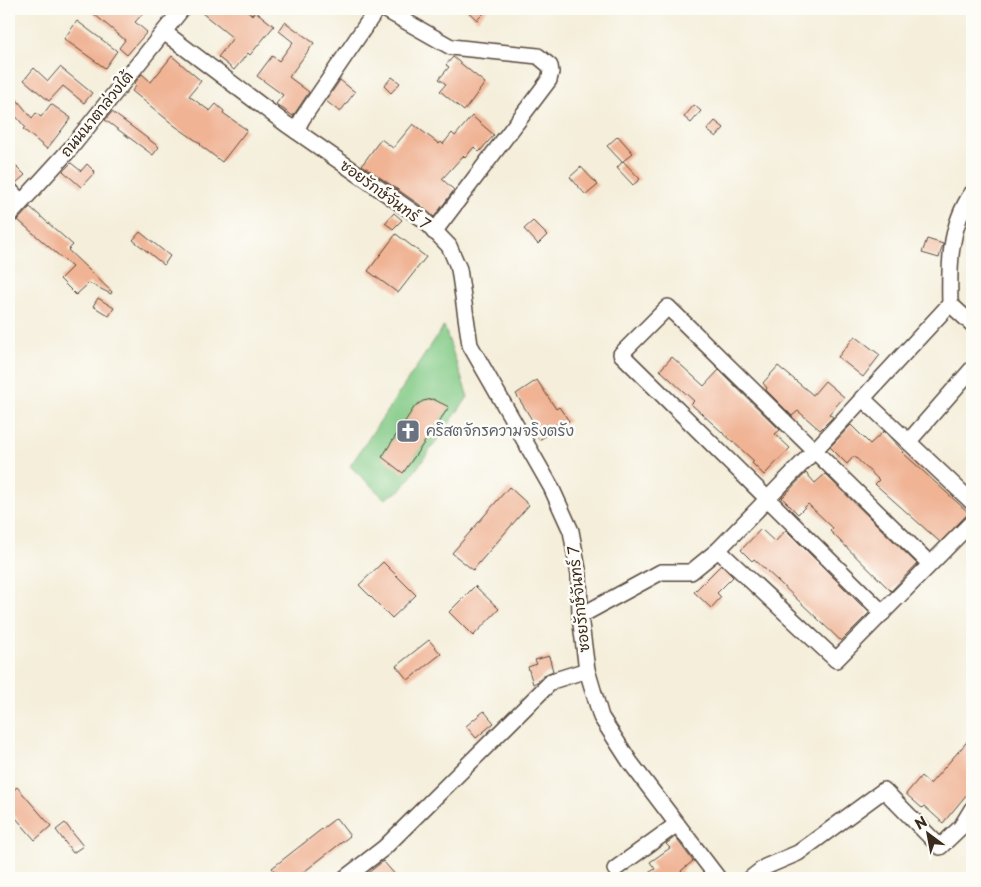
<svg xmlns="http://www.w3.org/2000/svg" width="981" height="887" viewBox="0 0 981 887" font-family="'Playpen Sans','Playpen Sans Thai',sans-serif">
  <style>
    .green { fill: #82ca86; stroke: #5e7a52 }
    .building { fill: #f0b495 }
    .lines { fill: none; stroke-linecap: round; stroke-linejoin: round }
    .minor-casing { stroke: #57473a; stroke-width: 18 }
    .minor { stroke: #fff; stroke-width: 15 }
    .labels { text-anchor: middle; stroke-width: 5; stroke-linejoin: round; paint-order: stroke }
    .street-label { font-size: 15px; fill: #3b2a1e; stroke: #fdfcf7 }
    .worship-label { font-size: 15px; fill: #5b616d; stroke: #fdfcf7; text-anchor: start }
  </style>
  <rect width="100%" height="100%" fill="#fdfcf7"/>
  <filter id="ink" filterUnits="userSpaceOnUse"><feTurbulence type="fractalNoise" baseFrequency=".02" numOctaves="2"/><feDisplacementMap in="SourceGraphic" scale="10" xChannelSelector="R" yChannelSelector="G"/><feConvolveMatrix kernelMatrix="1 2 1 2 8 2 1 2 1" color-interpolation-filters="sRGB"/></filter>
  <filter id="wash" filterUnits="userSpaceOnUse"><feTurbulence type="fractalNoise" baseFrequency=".0096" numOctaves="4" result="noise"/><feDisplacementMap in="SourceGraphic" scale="20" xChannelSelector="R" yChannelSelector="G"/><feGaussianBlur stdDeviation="1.12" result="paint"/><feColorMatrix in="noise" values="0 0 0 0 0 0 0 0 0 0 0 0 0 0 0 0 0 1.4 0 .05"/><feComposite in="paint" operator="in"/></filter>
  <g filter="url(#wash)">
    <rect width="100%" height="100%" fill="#f4eeda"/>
    <path class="green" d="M444,326L468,397L402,489L385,499L350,466Z"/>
    <g id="blocks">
      <g class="building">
        <path d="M88,9H147L135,22L147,32L127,55L119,48L125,40Z"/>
        <path d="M197,9H245L252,15L255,11L274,26L250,55L248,53L234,70L218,57L233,38Z"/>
        <path d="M465,9H488L477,20Z"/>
        <path d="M77,21L117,51L105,68L64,39Z"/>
        <path d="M285,22L314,43L289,77L309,92L293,116L276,104L283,95L257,76L272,56L279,61L293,42L279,31Z"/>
        <path d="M172,56L201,81L189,96L210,111L216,104L224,111L223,113L247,130L222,162L200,145L201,144L175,126L132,91L136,86L134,84L142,74L151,82Z"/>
        <path d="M453,57L485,83L464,111L440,91L446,84L439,79L449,67L446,65Z"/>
        <path d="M60,67L92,93L84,103L63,86L49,101L24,80L34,68L48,81Z"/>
        <path d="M392,77L400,83L391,93L384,86Z"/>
        <path d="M340,80L355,92L340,112L326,101Z"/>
        <path d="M9,90L32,118L36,113L41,117L51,104L71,118L47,149L23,129L25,127L9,108Z"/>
        <path d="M694,105L701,111L691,123L684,117Z"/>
        <path d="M112,112L159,147L153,155L105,120Z"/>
        <path d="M472,116L494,135L479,152L474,147L465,158L463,156L442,179L454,190L434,217L420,205L362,165L381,139L393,148L413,124L439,144L441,142L443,144L452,133L455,136Z"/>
        <path d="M715,121L724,128L716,137L707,130Z"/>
        <path d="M618,136L633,153L622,162L607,146Z"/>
        <path d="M9,159L25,175L16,183L9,180Z"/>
        <path d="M623,161L640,179L633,185L617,168Z"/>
        <path d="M71,163L81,171L87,164L95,172L81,187L63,171Z"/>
        <path d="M581,167L598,185L586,195L570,177Z"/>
        <path d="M30,207L73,245L68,250L112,292L111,294L89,283L76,295L60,279L72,267L18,220Z"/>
        <path d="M394,213L402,220L393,229L385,223Z"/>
        <path d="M533,221L547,235L538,244L524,229Z"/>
        <path d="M140,232L170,256L164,265L133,240Z"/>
        <path d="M396,234L426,257L398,293L368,271Z"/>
        <path d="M927,239L943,244L939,258L922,253Z"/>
        <path d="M98,298L114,308L109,316L93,306Z"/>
        <path d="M855,336L880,355L863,377L838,357Z"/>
        <path d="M672,357L704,386L719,370L780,430L775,434L790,448L764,475L752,463L754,461L691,404L694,401L660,370Z"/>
        <path d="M778,366L813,395L825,381L844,397L829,414L833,417L820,430L798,411L792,416L766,390L767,388L763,383Z"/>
        <path d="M537,380L556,409L559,407L569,421L539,440L530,426L534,423L516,394Z"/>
        <path d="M433,399L449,407L403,473L382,457L415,406L423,401Z"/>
        <path d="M851,425L870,444L884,431L903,451L902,452L969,513L940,542L875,484L879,480L854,456L847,464L830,447Z"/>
        <path d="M806,473L815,483L825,474L917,564L891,591L830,531L833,528L808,504L798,514L782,498Z"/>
        <path d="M509,487L529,505L473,570L452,553Z"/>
        <path d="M761,529L775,542L786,530L869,613L841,641L779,582L754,559L752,561L741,550Z"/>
        <path d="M383,562L416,595L392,618L359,585Z"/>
        <path d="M721,565L733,577L717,593L721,597L711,608L694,592Z"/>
        <path d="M475,586L499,609L473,636L449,612Z"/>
        <path d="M429,640L441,654L408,680L396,666Z"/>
        <path d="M549,656L553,671L546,674L537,682L533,684L528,667L537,664L535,660Z"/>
        <path d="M484,711L494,723L476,738L466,726Z"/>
        <path d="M972,736V788L943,823L924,806L922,808L906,794L921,776L930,784Z"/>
        <path d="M17,787L51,826L35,840L9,810V794Z"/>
        <path d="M336,818L350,836L296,878H280L272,868Z"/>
        <path d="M65,823L83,846L73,853L56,830Z"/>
        <path d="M675,837L693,861L681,871L686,878H640L655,869L650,862L670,848L666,844Z"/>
        <path d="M383,861L398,878H362Z"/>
      </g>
    </g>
  </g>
  <g filter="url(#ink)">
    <use href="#blocks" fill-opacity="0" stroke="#57473a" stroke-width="1"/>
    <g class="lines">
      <g class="minor-casing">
        <g id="minor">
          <path d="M384,9L451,47L538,56L550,66L551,72L549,80L434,232"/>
          <path d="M164,32L286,124L423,219L449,246L459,269L470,345L551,487L571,531L579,575L580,616L587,670L601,717L630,762L718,878"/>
          <path d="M296,131L302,119L377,9"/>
          <path d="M9,189L21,202"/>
          <path d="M9,216L70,149L182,9"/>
          <path d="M950,304L972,324"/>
          <path d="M862,398L972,502"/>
          <path d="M909,441L972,369"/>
          <path d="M718,550L836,660L972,522"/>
          <path d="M883,613L621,354L668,307L930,564"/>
          <path d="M580,616L661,572H691L718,550L815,450L950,304C949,266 949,226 972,193"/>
          <path d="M615,869L677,824"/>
          <path d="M345,878L384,848L552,681L587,670"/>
          <path d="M751,878L765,867L798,853L884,790L940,847L961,827L972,809"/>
        </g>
      </g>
      <use href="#minor" class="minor"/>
    </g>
  </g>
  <defs>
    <g id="church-square" transform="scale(1.25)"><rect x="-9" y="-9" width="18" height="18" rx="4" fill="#6b7280" stroke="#fdfcf7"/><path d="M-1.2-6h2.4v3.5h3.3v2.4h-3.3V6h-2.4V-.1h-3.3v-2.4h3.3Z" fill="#fff"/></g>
  </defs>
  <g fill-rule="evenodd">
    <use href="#church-square" x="408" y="431"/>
  </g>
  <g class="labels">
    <g class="street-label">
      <text transform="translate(97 114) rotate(-51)" y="5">ถนนนาตาล่วงใต้</text>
      <text transform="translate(385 195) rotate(36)" y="5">ซอยรักษ์จันทร์ 7</text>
      <text transform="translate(579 599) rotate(-96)" y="5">ซอยรักษ์จันทร์ 7</text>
    </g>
    <g class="worship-label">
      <text x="426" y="436">คริสตจักรความจริงตรัง</text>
    </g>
  </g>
  <rect width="981" height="887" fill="none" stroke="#fdfcf7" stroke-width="30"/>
  <g transform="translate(928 834) rotate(328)" stroke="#fdfcf7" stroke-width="4" paint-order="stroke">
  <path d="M0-4L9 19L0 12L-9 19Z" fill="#3b2a1e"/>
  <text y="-8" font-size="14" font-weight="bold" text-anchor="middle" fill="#3b2a1e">N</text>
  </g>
</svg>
